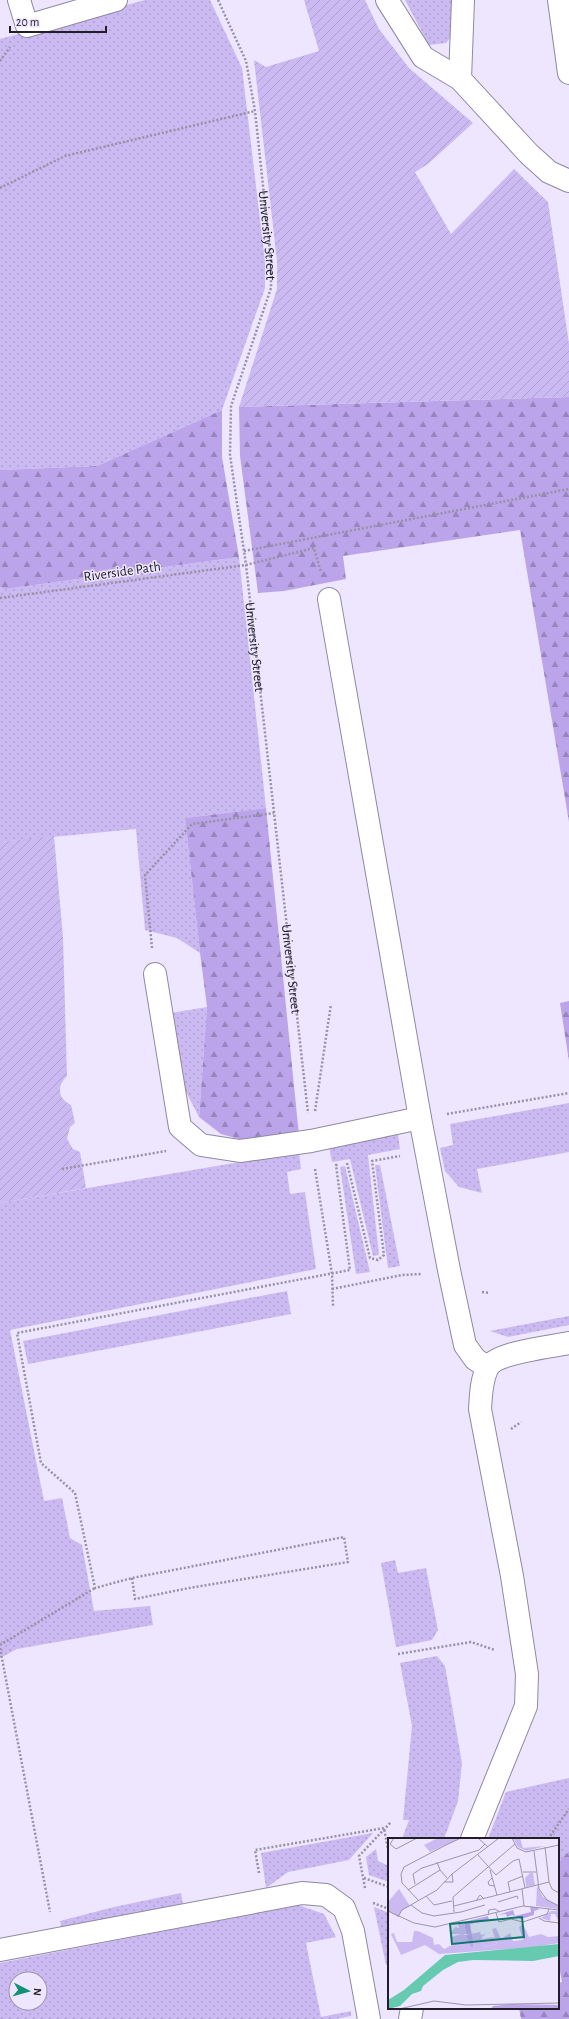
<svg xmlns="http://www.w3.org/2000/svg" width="569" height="2019" viewBox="0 0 569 2019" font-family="'Alegreya Sans',sans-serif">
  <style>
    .grass { fill: url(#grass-dots); fill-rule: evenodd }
    .forest { fill: url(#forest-firs) }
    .garden { fill: url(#garden-furrows) }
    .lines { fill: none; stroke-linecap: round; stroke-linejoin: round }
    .minor-casing { stroke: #8f899f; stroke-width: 24 }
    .path { stroke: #9791a3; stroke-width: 2.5; stroke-dasharray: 2 2; stroke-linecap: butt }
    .minor { stroke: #fff; stroke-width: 22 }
    .labels { text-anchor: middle; stroke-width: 3; stroke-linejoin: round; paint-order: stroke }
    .street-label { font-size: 14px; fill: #211e27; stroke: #ede6fe }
    .inset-road { fill: none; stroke: #9b96a8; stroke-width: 1 }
    .view { fill: #0f766e; fill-opacity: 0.15; stroke: #0f766e; stroke-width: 2 }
    .inset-edge { fill: none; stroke: #211e27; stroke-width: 2 }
  </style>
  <defs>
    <pattern id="grass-dots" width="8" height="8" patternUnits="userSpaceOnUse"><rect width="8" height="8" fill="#cbb9f2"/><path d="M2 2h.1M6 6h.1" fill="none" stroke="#ae9fd0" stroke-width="1.8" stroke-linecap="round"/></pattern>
    <pattern id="forest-firs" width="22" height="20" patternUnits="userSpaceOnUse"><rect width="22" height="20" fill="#bca4eb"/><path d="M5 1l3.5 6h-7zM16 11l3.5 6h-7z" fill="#9885be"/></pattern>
    <pattern id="garden-furrows" width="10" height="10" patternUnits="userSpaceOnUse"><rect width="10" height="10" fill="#cbb9f2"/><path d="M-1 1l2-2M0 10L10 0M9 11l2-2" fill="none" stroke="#ae9fd0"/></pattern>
  </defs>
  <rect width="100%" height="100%" fill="#ede6fe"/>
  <g class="grass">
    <path d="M145,0H210L242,68L265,262V288L222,410L97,466L0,470V39Z"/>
    <path d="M405,0H454L455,32L446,43L429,45Z"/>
    <path d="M239,557L266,808L185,818L200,953L177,938L145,930L136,829L0,842V587L5,589Z"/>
    <path d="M207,1007L199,1117L183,1086L171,1013Z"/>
    <path d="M569,1103V1152L477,1169L482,1193L459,1187L445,1171L440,1148L453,1145L450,1124Z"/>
    <path d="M398,1134L400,1149L368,1155L379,1255L373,1256L350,1159L332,1162L329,1146Z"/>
    <path d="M299,1152L301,1169L287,1172L290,1194L305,1192L316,1269L10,1330L44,1501L62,1498L70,1538L82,1545L94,1611L150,1606L153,1625L17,1649L0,1658V1203Z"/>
    <path d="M375,1165H380L400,1266L388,1268Z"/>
    <path d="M345,1166L370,1272L356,1274L340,1167Z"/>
    <path d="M287,1291L291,1314L28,1364L23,1341Z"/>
    <path d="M569,1316V1325L508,1337L490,1331Z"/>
    <path d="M395,1560L398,1573L426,1568L438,1630L432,1640L396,1647L381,1563Z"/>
    <path d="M437,1656L445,1666L462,1763L458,1801L444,1839H402L409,1820H403L412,1726L400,1663Z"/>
    <path d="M569,1778V1851L558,1863V1839H488L506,1792Z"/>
    <path d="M373,1833L349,1860L288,1872L266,1888L261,1853Z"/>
    <path d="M376,1849L378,1861L389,1866V1882L369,1875L366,1857Z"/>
    <path d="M181,1893L183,1904L62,1929L60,1921L114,1907Z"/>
    <path d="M298,1905L324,1914L336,1937L306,1943L321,2017L351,2011V2016L336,2019H0V1963ZM16,1979H40V2003H16Z"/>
    <path d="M374,1907L389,1913V1965H386Z"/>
  </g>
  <g class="forest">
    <path d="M569,397V822L520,530L343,556L346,579L284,591L258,593L240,456L239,407Z"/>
    <path d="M222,410V457L239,557L5,589L0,587V470L97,466Z"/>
    <path d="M266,808L299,1135L250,1142L221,1134L199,1117L207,1007L200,953L185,818Z"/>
    <path d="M569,1001V1061L560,1003Z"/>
    <path d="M569,1851V2019H521L519,2008H558V1983L562,1982L558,1961V1863Z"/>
  </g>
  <g class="garden">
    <path d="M304,0H365L379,29L409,68L473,123L428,164L415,172L451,234L514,169L548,202L569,344V397L239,407L277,289V261L254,60L266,67L319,51Z"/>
    <path d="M54,836L63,937L67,1076C56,1086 58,1099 71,1105L75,1123L70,1127L67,1139L73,1149L80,1152L86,1188L0,1203V842Z"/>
  </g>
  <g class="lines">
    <g class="minor-casing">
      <g id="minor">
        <path d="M19,0L27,26L116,0"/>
        <path d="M387,0L423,57L460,79"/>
        <path d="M463,0L460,79L529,154L549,172L569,181"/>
        <path d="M559,0L569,73"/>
        <path d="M329,599L420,1118L449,1270L465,1345L475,1359L487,1367"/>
        <path d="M155,974L180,1127L201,1145L240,1151L311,1141L420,1118"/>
        <path d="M472,1839L526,1706L527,1674L512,1576L480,1409C481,1396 481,1381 487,1369C494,1352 552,1347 569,1343"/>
        <path d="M0,1950L302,1893L326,1895L344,1908L353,1931L369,2019"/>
        <path d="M410,2019L412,2008"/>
      </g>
    </g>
    <g class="path">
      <path id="s1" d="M218,0L246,61L255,111L271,261V288L231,406L230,455L246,565L308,1113"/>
      <path d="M0,61L10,47"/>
      <path d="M0,188L65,156L255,111"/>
      <path d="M244,551L569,489"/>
      <path d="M0,598L246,565L314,548L321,572"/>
      <path d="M152,948L145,875L192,824L274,813"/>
      <path d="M315,1111L331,1004"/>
      <path d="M447,1114L569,1093"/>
      <path d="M347,1163L370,1258L378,1260L384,1255L372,1161L400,1156"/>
      <path d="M62,1169L166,1151"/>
      <path d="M315,1169L332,1274L333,1306"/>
      <path d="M332,1289L402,1275L421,1274"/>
      <path d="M482,1292L489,1293"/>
      <path d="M511,1429L521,1422"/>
      <path d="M132,1578L135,1599L189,1588L348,1562L344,1537L132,1578L95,1588L75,1493L41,1463L17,1333L350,1270L336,1165H338"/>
      <path d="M0,1645L95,1588"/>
      <path d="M0,1648L50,1912"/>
      <path d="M398,1654L471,1642L495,1650"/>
      <path d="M548,1839L569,1809"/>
      <path d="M259,1873L255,1850L384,1828L389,1855"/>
      <path d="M364,1878L389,1887"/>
      <path d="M365,1888L359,1856L391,1822"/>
      <path d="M373,1903L389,1909"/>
    </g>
    <use href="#minor" class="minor"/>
  </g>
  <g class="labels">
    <g class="street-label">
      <text dy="5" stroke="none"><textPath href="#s1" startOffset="243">University Street</textPath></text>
      <text transform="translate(122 571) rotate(-8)" y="5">Riverside Path</text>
      <text dy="5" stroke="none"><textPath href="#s1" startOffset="663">University Street</textPath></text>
      <text dy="5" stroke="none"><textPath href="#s1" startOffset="987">University Street</textPath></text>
    </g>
  </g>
  <g transform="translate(388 1838)">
    <rect width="171" height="171" fill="#ede6fe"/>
    <path d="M125,0H132L135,10L157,8L139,13L130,9ZM149,48L155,59L171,68V71L148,68ZM163,73H171V84L167,76H163L162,83L153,80ZM135,86L141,99L153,96L160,99L171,98V105L146,109L51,116L37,107L13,117L3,96L6,95L9,104H24L26,93H30L45,100L46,107L51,106L56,111L66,106L63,99L74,96L78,97L85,108L83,96L92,94L93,97L98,96L94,99L96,109L109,106L104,91L108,90L113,101L122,95L125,103L135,102L131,89Z" fill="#cbb9f2"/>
    <path d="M142,68L152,71L146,73V77L133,81L124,77L119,79L118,76L110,77L125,72L127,78L143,74ZM100,78L101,82L82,86L85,104V109H83L78,97L82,96H78L76,84ZM124,166L171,167V171H103L105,168Z" fill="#bca4eb"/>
    <path d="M50,0H73L42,14L36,7Z" fill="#cbb9f2"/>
    <path d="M142,35H145L147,47L138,49L137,40ZM11,51L22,68L14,72L10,79L0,73V64ZM76,84L78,96H62L67,89L71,90L70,86ZM106,99L109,106L96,109L94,101Z" fill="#cbb9f2"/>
    <path d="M171,106V118L145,123L85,122L70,124L55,132L35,148L33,153L24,156L12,168L0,171V162L16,152L57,117Z" fill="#65caaf"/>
    <path class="inset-road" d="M6,0L2,6L8,11L29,0M90,0L100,9M124,0L129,10L138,14L171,7M157,9L161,44L164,51L171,55M146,13L151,51L159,62L171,68M90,17L108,37L125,23L131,21L137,50M49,24L52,32L59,40M102,32L109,57M135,34H148M104,40L100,44L101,47L106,48M56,44H65L64,36M27,46L25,36L34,30L91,12L97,6M134,51L136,68M20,52L52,32M122,54L120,44L135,38M38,58L46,67L64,63M31,63L14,45L13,36L16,29L58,7L73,0H86M88,63L92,57L96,61M110,64L129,58L130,61M23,67L34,75L46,78L73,74L97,67M66,68L161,44M0,73L26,85L47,89L135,68L171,72M66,74L65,59L127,6M108,75L111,84L123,81L135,84L159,76L161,71M100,77L101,72L107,71L112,74M10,79L14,72L49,52L64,36L111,0M151,80L156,83L171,85M11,171L46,163L78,167L171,165"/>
    <path class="view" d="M134,79L136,99L64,106L62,86Z"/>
    <rect width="171" height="171" class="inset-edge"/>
  </g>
  <g transform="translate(28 1991) rotate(96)"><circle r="19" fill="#ede6fe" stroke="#9b96a8"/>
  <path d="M0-3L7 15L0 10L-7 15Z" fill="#139177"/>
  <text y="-6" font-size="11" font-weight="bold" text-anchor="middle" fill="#211e27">N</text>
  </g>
  <path d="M10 26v6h96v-6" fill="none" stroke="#211e27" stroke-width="2"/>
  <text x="16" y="26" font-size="12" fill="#211e27" stroke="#ede6fe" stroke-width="3" paint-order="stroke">20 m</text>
</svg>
